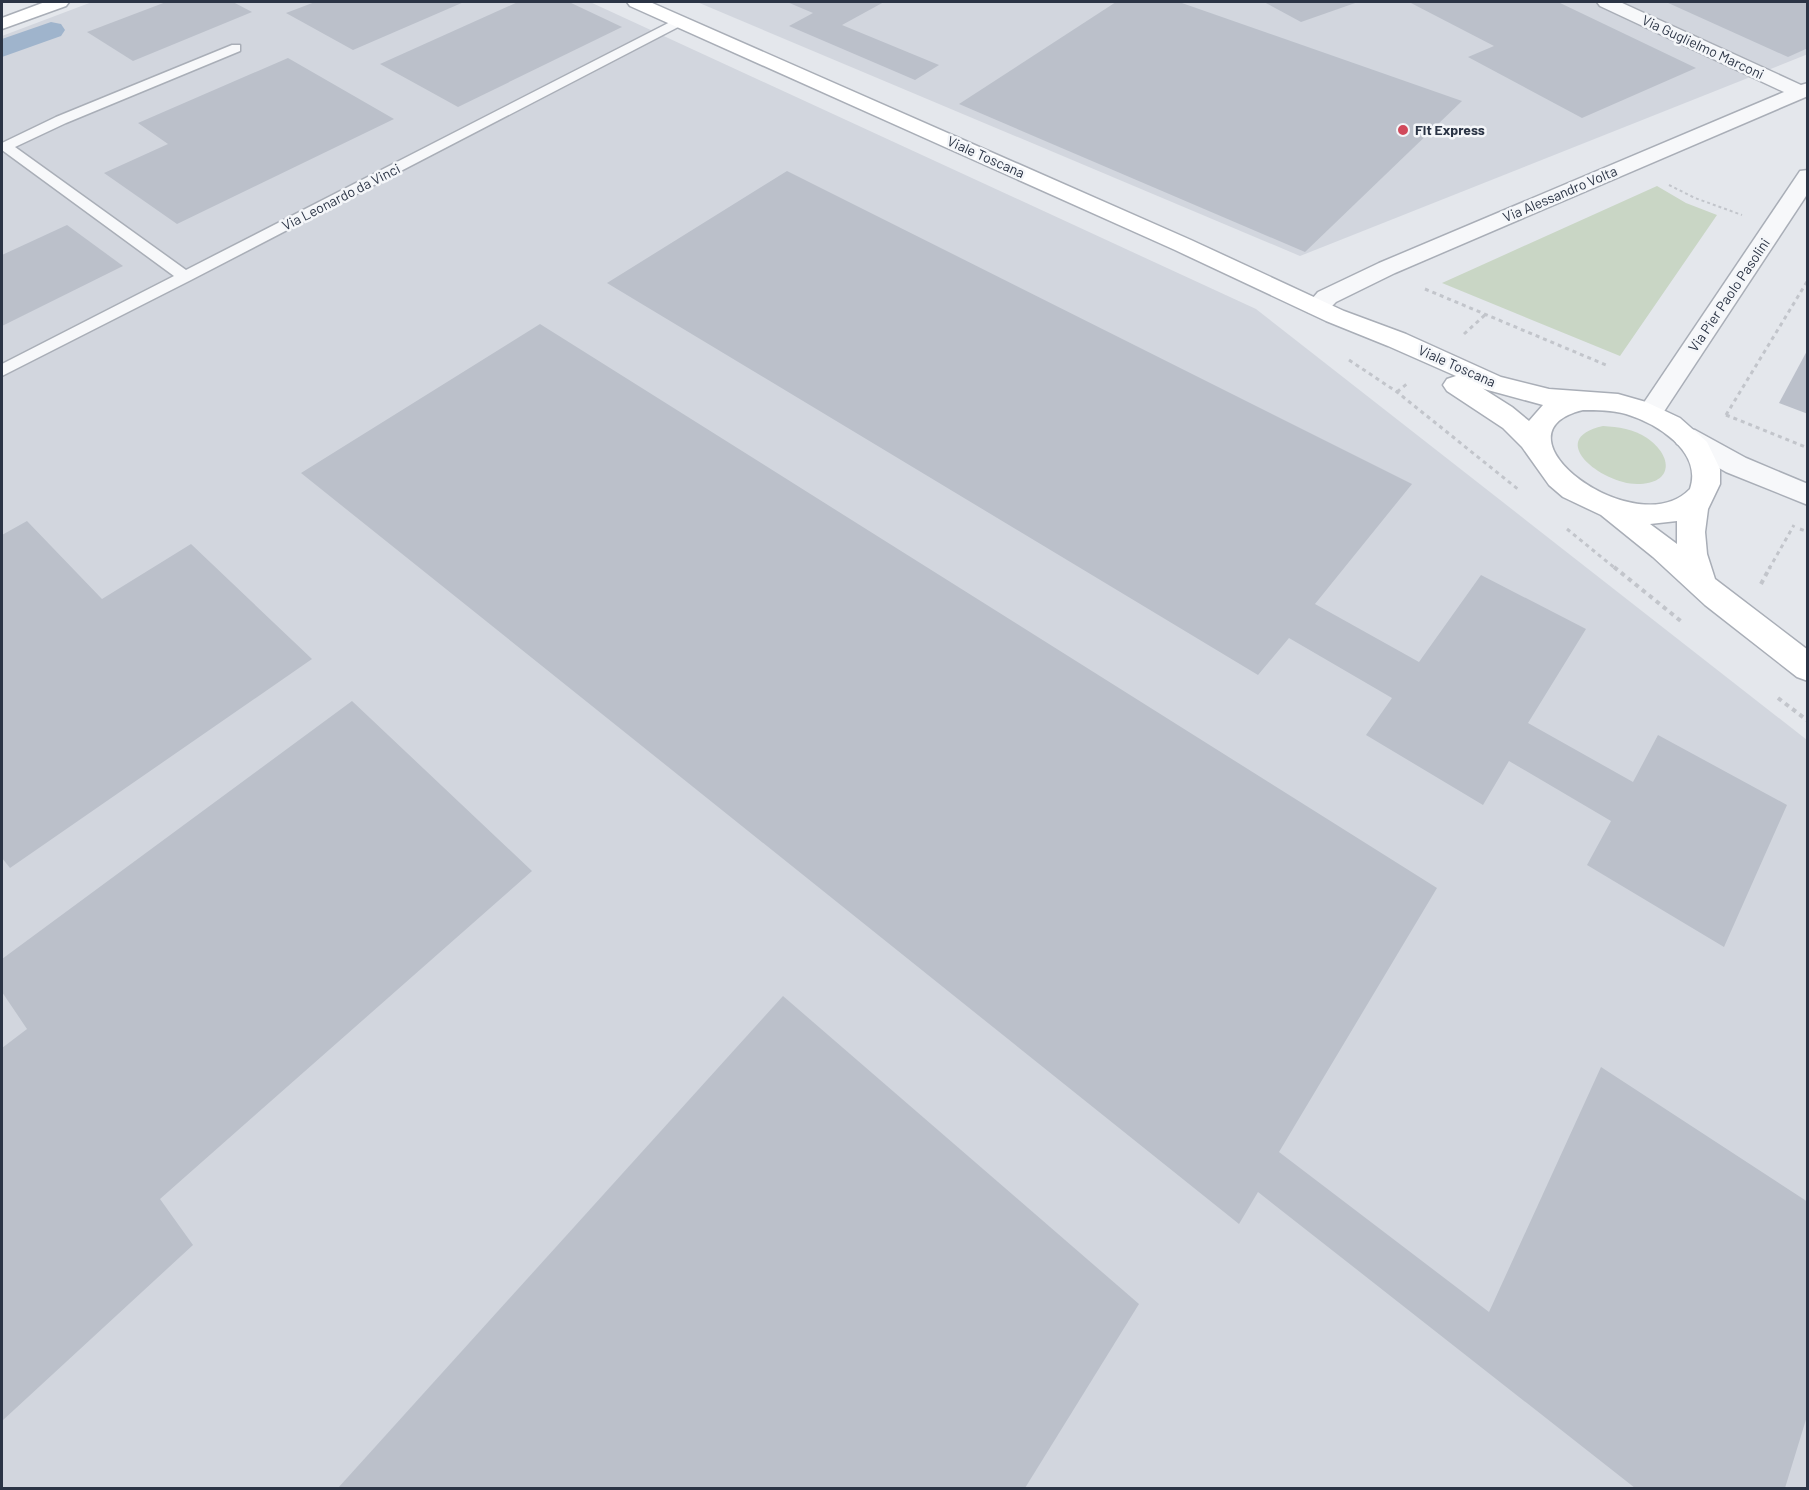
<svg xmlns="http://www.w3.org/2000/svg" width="1809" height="1490" viewBox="0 0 1809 1490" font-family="Barlow,sans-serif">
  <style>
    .built { fill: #d2d6de }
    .green { fill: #c9d6c5 }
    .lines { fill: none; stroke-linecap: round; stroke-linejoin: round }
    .canal { fill: #9fb4cc; fill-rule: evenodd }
    .building { fill: #bbc0ca }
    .lane-casing { stroke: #a9aeb7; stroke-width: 3 }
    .street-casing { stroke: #a9aeb7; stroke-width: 3 }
    .secondary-casing { stroke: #a9aeb7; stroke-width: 3 }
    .path-far2 { stroke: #c2c5cb; stroke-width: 2; stroke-dasharray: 3 3; stroke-linecap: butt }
    .path-far1 { stroke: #c2c5cb; stroke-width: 3; stroke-dasharray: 4 4; stroke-linecap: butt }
    .path { stroke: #c2c5cb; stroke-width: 4; stroke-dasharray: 4.5 4.5; stroke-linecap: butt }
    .lane { fill: #f7f8fa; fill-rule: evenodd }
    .street { fill: #f7f8fa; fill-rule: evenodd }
    .secondary { fill: #fff; fill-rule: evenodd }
    .poi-dot { fill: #d1495b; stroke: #f4f6f9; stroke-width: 2 }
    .labels { text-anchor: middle; stroke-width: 5; stroke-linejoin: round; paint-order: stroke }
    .far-street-label { font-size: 14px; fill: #2b3445; stroke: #f4f6f9 }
    .far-poi-label { font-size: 14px; font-weight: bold; fill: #2b3445; stroke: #f4f6f9; text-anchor: start }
  </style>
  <rect width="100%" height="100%" fill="#e4e7ec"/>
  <g class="built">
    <path d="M92,2H590L1256,309L1807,740V1488H2V36Z"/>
    <path d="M697,2H1807L1808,54L1300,256Z"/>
  </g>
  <g class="green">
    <path d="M1657,186L1686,203L1717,215L1620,356L1442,283Z"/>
    <path d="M1603,426C1618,427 1634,429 1647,438C1673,456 1674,484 1637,484C1602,484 1544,439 1603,426Z"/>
  </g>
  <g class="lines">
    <path class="canal" d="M51,22L61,24L65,30L61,36L2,57V39Z"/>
  </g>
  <g class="building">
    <path d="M166,2H233L252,12L133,61L87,32Z"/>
    <path d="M315,2H464L353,50L286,13Z"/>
    <path d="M518,2H569L622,27L458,107L380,64Z"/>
    <path d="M787,2H884L842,25L939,65L915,80L789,26L813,13Z"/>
    <path d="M1116,2H1179L1462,101L1305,252L959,104Z"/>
    <path d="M1264,2H1358L1301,22Z"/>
    <path d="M1409,2H1558L1696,68L1582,118L1468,57L1494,46Z"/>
    <path d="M1666,2H1808V48L1788,57Z"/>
    <path d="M288,58L394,119L177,224L104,173L168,144L138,123Z"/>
    <path d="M787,171L1412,484L1315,604L1419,662L1481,575L1586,629L1528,723L1633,782L1658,735L1787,805L1724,947L1587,865L1611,821L1509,761L1483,805L1366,735L1392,698L1289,638L1258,675L607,283Z"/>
    <path d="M67,225L123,266L2,326V255Z"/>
    <path d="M540,324L1437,888L1279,1152L1489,1312L1601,1067L1808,1202V1413L1785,1488H1635L1258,1192L1239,1224L301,473Z"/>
    <path d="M1808,349V414L1779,403Z"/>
    <path d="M27,521L102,599L191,544L312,659L10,868L2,858V535Z"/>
    <path d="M352,701L532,871L160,1199L193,1245L2,1421V1048L27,1029L2,992V959Z"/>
    <path d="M783,996L1139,1304L1025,1488H338Z"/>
  </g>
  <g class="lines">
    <g class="lane-casing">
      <path id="lane" d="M680,17L686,21L684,24L191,280L2,376V364L174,276L2,150V143L56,117L232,45H240V51L66,123L15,147L186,270Z"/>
    </g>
    <g class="street-casing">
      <g id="street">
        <path d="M1597,2H1620L1801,85L1808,83V96L1395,273L1336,302L1326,312L1317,315L1308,312L1305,307L1318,292L1379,263L1784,92L1600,6Z"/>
        <path d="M1808,170V193L1659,419L1650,422L1641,419L1637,413L1641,407L1800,171Z"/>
        <path d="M1686,428L1695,430L1746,458L1808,484V505L1726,472L1677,444L1673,437L1677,430Z"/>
      </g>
    </g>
    <g class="secondary-casing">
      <g id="secondary">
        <path d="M45,2H69L66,6L2,29V18Z"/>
        <path d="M627,2H650L1191,240L1344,311L1406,334L1501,377L1549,389L1618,394L1646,402L1680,418L1707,442L1720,469V484L1708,509L1705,532L1707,554L1715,579L1808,650V681L1797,677L1705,605L1653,557L1601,515L1563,497L1549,485L1522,447L1503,428L1447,391L1443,385L1447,379L1456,376L1388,346L1326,321L1175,250L630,6ZM1482,388L1484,389L1543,405L1529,421L1512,407ZM1583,410C1597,410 1612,410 1626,414C1656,423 1703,451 1690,489C1637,545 1485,434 1583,410ZM1677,521V544L1650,524Z"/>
      </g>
    </g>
    <path class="path-far2" d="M1669,185L1695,198L1742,215"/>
    <g class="path-far1">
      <path d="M1425,289L1606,365"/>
      <path d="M1464,334L1486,314"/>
      <path d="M1349,360L1397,392L1519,490"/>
      <path d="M1397,392L1408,383"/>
      <path d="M1726,415L1808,448"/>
      <path d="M1726,415L1808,280"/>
      <path d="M1567,529L1616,569"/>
      <path d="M1800,529L1808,532"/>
      <path d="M1769,569L1794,525"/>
    </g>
    <g class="path">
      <path d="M1614,567L1682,622"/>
      <path d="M1761,584L1770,567"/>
      <path d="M1778,698L1808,721"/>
    </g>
    <use href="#lane" class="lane"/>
    <use href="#street" class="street"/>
    <use href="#secondary" class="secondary"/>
  </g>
  <circle class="poi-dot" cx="1403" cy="130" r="6"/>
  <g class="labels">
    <g class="far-street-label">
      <text transform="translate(1703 47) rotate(25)" y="5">Via Guglielmo Marconi</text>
      <text transform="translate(986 157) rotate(24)" y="5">Viale Toscana</text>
      <text transform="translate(1560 194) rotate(-23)" y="5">Via Alessandro Volta</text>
      <text transform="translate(341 197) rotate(-27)" y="5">Via Leonardo da Vinci</text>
      <text transform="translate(1729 295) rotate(-56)" y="5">Via Pier Paolo Pasolini</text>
      <text transform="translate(1457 366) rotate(24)" y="5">Viale Toscana</text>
    </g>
    <g class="far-poi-label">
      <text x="1415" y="135">Fit Express</text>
    </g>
  </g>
  <rect width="1809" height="1490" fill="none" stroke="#2b3445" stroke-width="6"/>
</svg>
